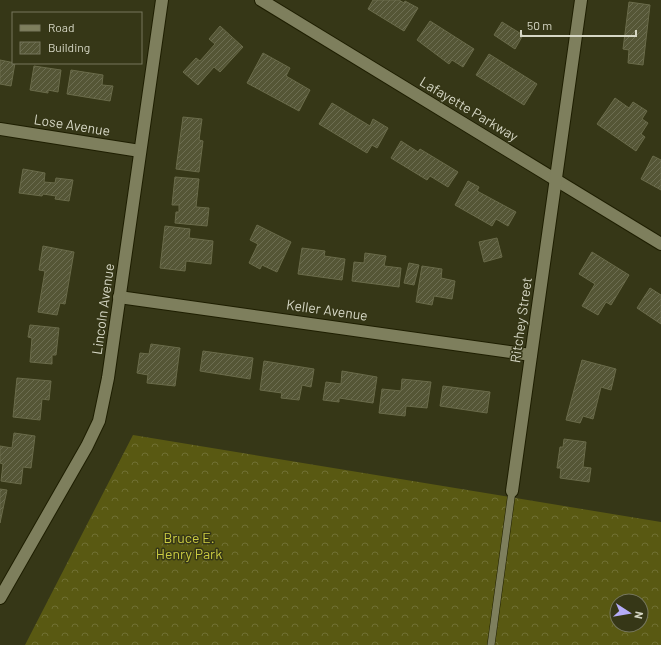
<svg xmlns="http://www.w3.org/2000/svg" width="661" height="645" viewBox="0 0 661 645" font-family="Barlow,sans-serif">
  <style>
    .forest { fill: url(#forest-crowns); fill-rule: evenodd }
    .building { fill: url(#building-hatch); stroke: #6a6b4a }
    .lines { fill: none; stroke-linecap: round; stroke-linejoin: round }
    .lane-casing { stroke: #1e1e00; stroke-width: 8 }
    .street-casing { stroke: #1e1e00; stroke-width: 14 }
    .lane { stroke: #7e7f5d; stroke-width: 7 }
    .street { stroke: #7e7f5d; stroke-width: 12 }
    .labels { text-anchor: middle; stroke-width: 3; stroke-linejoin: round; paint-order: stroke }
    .street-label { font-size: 14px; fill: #d6d7c5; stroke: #363717 }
    .park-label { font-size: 14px; fill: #cccc41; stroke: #363717 }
  </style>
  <defs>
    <pattern id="forest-crowns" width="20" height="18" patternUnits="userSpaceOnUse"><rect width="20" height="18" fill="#595912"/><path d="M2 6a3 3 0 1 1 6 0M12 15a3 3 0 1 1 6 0" fill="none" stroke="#707033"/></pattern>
    <pattern id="building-hatch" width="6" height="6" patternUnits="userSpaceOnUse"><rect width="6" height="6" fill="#555636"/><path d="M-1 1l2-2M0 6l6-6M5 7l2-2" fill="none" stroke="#6d6e52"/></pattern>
  </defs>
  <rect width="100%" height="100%" fill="#363717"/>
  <path class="forest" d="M133,435L661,522V645H25ZM617,601H641V625H617Z"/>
  <g class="building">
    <path d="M373,0H399L404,3L405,1L418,8L404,31L368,9Z"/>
    <path d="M629,2L650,5L643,65L628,63L629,50L623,49Z"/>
    <path d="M430,21L474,49L463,67L452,60L449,64L417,40Z"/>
    <path d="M502,22L523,35L515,49L494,35Z"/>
    <path d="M220,26L243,47L220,72L214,67L198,85L183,72L196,58L200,61L215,44L209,39Z"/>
    <path d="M263,53L290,68L286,76L310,90L299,111L247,83Z"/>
    <path d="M489,54L537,84L524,105L476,75Z"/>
    <path d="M0,60L15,63L11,86L0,84Z"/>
    <path d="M34,66L61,70L58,92L48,90V93L30,90Z"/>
    <path d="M71,70L103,75L102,85L113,86L110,101L67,94Z"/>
    <path d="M615,98L629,108L633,102L647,111L642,119L648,123L641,134L645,137L636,151L597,124Z"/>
    <path d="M332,103L370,126L373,119L388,128L377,148L372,145L367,153L319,124Z"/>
    <path d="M183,117L202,119L199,140L203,141L199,172L176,169Z"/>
    <path d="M401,141L418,152L420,149L458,172L448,187L430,176L427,180L391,158Z"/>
    <path d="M653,156L661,160V190L641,179Z"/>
    <path d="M23,169L45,173L44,182L55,183L56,178L73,180L69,201L55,199L56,196L43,194L42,196L19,193Z"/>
    <path d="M175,177L199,179L196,207L209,208L207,226L175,223L176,212H179V205H172Z"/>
    <path d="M468,181L479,187L477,191L516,212L508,226L496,219L492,226L455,205Z"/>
    <path d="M257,225L291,242L277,272L262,265L260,269L249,263L258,244L250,240Z"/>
    <path d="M165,226L190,229L189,238L213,241L211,264L186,261L185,271L160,268Z"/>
    <path d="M497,238L502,257L484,262L479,242Z"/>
    <path d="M43,246L74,252L65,304L60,303L57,315L38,312L45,271L39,270Z"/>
    <path d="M302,248L325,251L324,256L345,259L342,280L298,274Z"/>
    <path d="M592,252L629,275L611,305L606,302L598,315L582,306L595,284L579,274Z"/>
    <path d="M365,253L386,256L384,266L401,268L399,287L352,281L354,262L364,263Z"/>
    <path d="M409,263L419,265L414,285L404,283Z"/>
    <path d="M422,266L442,269L441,278L455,281L452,299L434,296L432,305L416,302Z"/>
    <path d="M650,288L661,295V324L637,308Z"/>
    <path d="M30,325L59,328L56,355H52V364L30,362L32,338L28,337Z"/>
    <path d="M151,344L180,348L175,386L147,383L148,375L137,373L140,353L149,354Z"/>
    <path d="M203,351L253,358L250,379L200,371Z"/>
    <path d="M582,360L616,369L611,390L601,387L593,419L583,416L580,423L566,420Z"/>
    <path d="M264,361L314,369L311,387L302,385L299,400L281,398L282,393L260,390Z"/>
    <path d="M342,371L377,377L373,403L339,398V402L323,400L326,382L341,384Z"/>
    <path d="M17,378L51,381L49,400L42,399L40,420L13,417Z"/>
    <path d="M402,379L431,382L427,408L406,406L405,416L379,413L382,389L401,391Z"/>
    <path d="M443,386L490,392L487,413L440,406Z"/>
    <path d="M14,433L35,436L31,468L23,467L21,484L1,481L3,464L0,463V446L12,448Z"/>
    <path d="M564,439L586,442L583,467L591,468L589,482L560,478L561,468H557L560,447H563Z"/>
    <path d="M0,489L7,490L0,523Z"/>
  </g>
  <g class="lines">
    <g class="lane-casing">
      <path id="lane" d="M491,645L512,491"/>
    </g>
    <g class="street-casing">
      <g id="street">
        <path d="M261,0L661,244"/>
        <path d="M0,129L140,151"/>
        <path d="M119,297L531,355"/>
        <path d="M512,491L581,0"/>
        <path d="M0,598L87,446L99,421L108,378L162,0"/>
      </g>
    </g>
    <use href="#lane" class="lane"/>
    <use href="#street" class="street"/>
  </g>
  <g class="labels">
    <g class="street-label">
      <text transform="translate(469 109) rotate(31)" y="5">Lafayette Parkway</text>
      <text transform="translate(72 125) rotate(9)" y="5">Lose Avenue</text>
      <text transform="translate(103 309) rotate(-82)" y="5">Lincoln Avenue</text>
      <text transform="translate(327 310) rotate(8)" y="5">Keller Avenue</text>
      <text transform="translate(521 320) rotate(-82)" y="5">Ritchey Street</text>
    </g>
    <g class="park-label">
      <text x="189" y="543">Bruce E.<tspan x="189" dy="16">Henry Park</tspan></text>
    </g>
  </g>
  <rect x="12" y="12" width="130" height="52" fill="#363717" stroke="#76775d"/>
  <rect x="20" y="25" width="20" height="6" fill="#7e7f5d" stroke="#76775d"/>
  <text x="48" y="32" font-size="12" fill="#d6d7c5">Road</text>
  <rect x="20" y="42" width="20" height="12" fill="url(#building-hatch)" stroke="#76775d"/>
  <text x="48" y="52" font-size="12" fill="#d6d7c5">Building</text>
  <g transform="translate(629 613) rotate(102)"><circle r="19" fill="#363717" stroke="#76775d"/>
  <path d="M0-3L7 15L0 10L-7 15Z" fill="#b5acf8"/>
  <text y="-6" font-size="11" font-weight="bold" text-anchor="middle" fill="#d6d7c5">N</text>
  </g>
  <path d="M521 30v6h115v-6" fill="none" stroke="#d6d7c5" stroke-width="2"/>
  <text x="527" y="30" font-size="12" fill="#d6d7c5" stroke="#363717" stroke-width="3" paint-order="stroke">50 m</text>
</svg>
